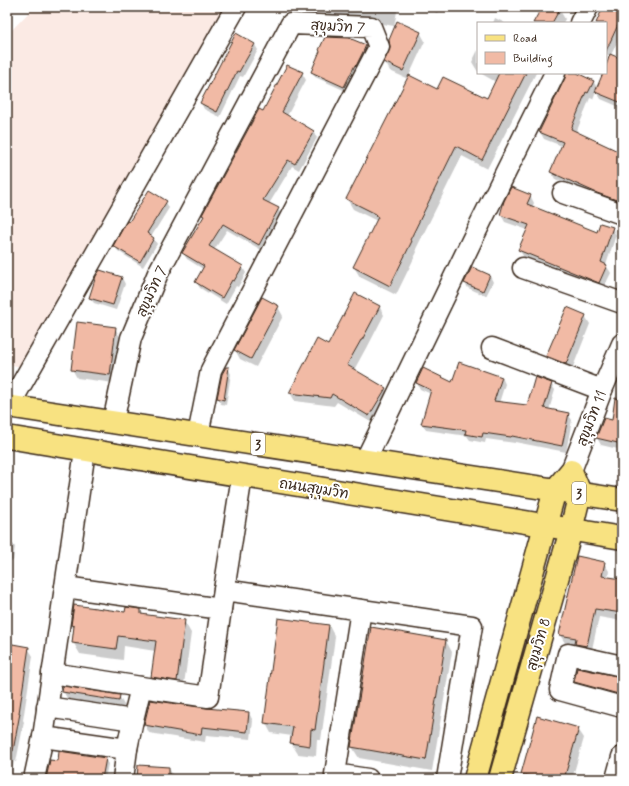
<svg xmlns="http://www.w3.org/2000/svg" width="629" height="786" viewBox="0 0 629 786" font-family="Mynerve,'Playpen Sans Thai',sans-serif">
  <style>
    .built { fill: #fbeae4 }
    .shadow { fill: #0003 }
    .building { fill: #f1baa5; stroke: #3b2a1e }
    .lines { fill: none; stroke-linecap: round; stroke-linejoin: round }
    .minor-casing { stroke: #3b2a1e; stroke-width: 23 }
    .major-casing { stroke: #3b2a1e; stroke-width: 25 }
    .highway-casing { stroke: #3b2a1e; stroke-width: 25 }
    .minor { stroke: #fff; stroke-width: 20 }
    .major { stroke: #f8e281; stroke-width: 22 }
    .highway { stroke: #f8e281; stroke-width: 22 }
    .labels { text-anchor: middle; stroke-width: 4; stroke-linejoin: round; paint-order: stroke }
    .shield { fill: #fff; stroke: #766a62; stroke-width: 1 }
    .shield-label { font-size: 13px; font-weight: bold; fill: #3b2a1e }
    .street-label { font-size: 14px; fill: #3b2a1e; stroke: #fff }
  </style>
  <rect width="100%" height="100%" fill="#fff"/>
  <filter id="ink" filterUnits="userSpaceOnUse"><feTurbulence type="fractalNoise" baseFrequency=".025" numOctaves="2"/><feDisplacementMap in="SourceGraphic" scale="8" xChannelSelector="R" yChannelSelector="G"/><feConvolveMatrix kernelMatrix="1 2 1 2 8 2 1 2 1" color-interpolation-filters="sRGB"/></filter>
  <g filter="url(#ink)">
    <path class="built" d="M34,7H245L42,371L7,364V121L9,118L7,116V35Z"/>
    <g class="shadow">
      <path d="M301,7H398L394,26L306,10Z"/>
      <path d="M427,7H440L437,13Z"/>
      <path d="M543,7H555L559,9L565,19L563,23H534Z"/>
      <path d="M604,7H622V32L611,55L622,60V108L601,99L596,91L593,99L590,98L576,133L622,154V208L555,179L551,172L562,146L544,139L540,132L566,78L567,73H575L593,81L598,89L604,73H606V68L611,56L606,54V23H597Z"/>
      <path d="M495,18L505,23H493Z"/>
      <path d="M420,32L425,41L409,76L437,91L487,100L496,82L480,73H536L487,169L462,156L416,249L417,252L396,295L360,277L354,267L377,221L353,209L347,199L408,79L390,71L385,62Z"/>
      <path d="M349,39L365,46L369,52L348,92L315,77L312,71Z"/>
      <path d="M255,45L258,50L243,77L240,76L220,117L204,109L201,103Z"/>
      <path d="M478,50V72L472,62Z"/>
      <path d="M302,73L306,80L287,116L313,131L317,138L299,170L292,166L269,204L278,209L282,216L263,251L227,230L214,250L242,266L246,273L238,287L236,286L226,304L200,288L196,282L203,269L187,259L183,253L264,113Z"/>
      <path d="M530,195L534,203L532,208L597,234L612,228L616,235L606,265L611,273L603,289L524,257L519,250L528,230L505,222L501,215Z"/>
      <path d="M166,202L169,208L151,237L154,239L157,244L143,267L118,251L115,246Z"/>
      <path d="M472,268L490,276L493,282L486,296L468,288L465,283Z"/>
      <path d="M122,278L125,284L116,310L94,303L90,298Z"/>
      <path d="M379,306L384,315L367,348H366L354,370L385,388L390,397L374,424L337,402L334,406L295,401L290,393L329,346Z"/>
      <path d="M278,307L283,316L256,367L240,359L235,350Z"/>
      <path d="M585,316L590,324L571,372L553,365L548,356Z"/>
      <path d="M115,328L120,337L114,383L77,378L72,369Z"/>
      <path d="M228,368L231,374L226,405L221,404L218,398L223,374Z"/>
      <path d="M502,377L505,384L499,403L527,406L551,384L555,390L549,410L568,414L572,420L566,452L515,442V443L486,439L485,443L470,440L467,436L426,430L422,424L431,394L420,389L417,383H453Z"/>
      <path d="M622,377V450L601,445L597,438L613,422L618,385Z"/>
      <path d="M7,544H13L15,547L13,561L7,560Z"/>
      <path d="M604,563L609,571L608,578L622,580V621L599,617L591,654L581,652L577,646L565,643L560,635Z"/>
      <path d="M141,610L144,616L184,621L191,633L183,692L158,688L152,677L155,651L124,646L123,660L80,654L73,642L75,630L72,625Z"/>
      <path d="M329,626L335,637L321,740H317L316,756L298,754L291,743L292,736L271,733L265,722Z"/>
      <path d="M446,641L452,652L432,771L359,758L352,747Z"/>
      <path d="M7,644L28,648L33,656L23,720L24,722L16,762L14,761L11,779H7Z"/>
      <path d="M622,678V702L580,690L575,682Z"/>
      <path d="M63,691L119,696L124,705L123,710L68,700Z"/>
      <path d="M206,709L249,713L253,721L251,739L206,735L205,742L149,733L145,725Z"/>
      <path d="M578,729L584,738L572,779H525L522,774Z"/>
      <path d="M105,759L108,764L105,779H47L58,762Z"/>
      <path d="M169,768L173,776V779H138Z"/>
    </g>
    <g class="building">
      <path d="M542,7H561L552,23H533Z"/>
      <path d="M603,7H622V16L606,51V23H596Z"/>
      <path d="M397,21L421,32L403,71L384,62L390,48L389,40Z"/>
      <path d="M236,33L255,44L239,72L237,71L217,112L200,103Z"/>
      <path d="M325,37L349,38L366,45L363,52L356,66L355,65L344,87L311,72L320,51L319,50Z"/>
      <path d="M610,54L622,59V103L595,92L603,73H606V66Z"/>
      <path d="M287,65L303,72L282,112L314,131L295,164L288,160L263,200L279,208L259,245L223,224L209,246L243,266L234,281L232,280L222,298L195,282L204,266L182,253L204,216L202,215L259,109L263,111Z"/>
      <path d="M499,73H526L482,160L456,146L410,240L412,241L390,286L353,267L378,217L375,215L376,214L346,199L409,75L437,89L443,77L487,98Z"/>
      <path d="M566,73H577L594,81L588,93L586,92L571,129L622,153V202L597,193L550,172L563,142L539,132L565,78Z"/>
      <path d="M511,187L531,195L527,204L597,232L600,223L613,227L601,262L607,265L599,283L518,250L529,225L500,215L504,201Z"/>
      <path d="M149,190L167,201L147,233L154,238L140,262L113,246L127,221L129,222Z"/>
      <path d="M472,267L490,275L483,291L464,283Z"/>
      <path d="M100,270L122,277L113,305L89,298L96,276Z"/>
      <path d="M355,293L380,306L362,340H361L347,365L386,388L369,416L332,394L330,398L289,393L317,339L328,345Z"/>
      <path d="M262,297L279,306L251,359L234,350Z"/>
      <path d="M567,307L586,315L566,364L546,356Z"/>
      <path d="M77,322L116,327L110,375L71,370Z"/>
      <path d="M459,362L502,377L494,401L527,405L535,377L552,383L544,408L569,413L562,446L512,436L511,437L483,433L482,437L465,434L466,430L421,424L431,390L416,383L423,368L452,382Z"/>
      <path d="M226,367H229L224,400L217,398L222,374Z"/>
      <path d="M615,398L622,399V444L596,438L604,418L612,420Z"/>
      <path d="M577,556L605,562L602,576L622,579V613L595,609L587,646L575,644L576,638L559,635Z"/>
      <path d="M74,605L125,612L126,607L141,609V614L185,620L177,681L151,677L156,641L118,636L116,649L72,643L74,626L71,625Z"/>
      <path d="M278,618L329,625L315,730L311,729L310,746L290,743L293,727L264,723Z"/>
      <path d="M371,627L446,640L426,760L351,747Z"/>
      <path d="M7,643L29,647L19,713H20L13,751H7Z"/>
      <path d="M577,668L622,677V695L574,682Z"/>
      <path d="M63,686L120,695L119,701L62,692Z"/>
      <path d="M150,700L206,708L249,712L247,732L202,727L201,735L144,725Z"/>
      <path d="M537,716L579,728L564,779H539L521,774Z"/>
      <path d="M59,751L106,758L102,779H46L50,760L58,761Z"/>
      <path d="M138,765L169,767V779H137Z"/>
    </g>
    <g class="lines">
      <g class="minor-casing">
        <g id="minor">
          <path d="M580,23L588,7"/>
          <path d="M563,193L622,214"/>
          <path d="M523,268L622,303"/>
          <path d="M492,348L602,390"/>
          <path d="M9,406L236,7"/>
          <path d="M113,422L131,338L158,273L291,24L371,27L379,47L211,370L198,435"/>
          <path d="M85,451L65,587L221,609L242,476"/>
          <path d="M365,461L472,240L555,73"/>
          <path d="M571,471L602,390L622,344"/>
          <path d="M65,587L43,737L127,749L133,720L141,687L208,697L221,609"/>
          <path d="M224,590L472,626L447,779"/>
          <path d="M361,610L335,774L368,779"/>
          <path d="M622,666L568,654L560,690L622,707"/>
          <path d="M52,673L141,687"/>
          <path d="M47,707L133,720"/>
          <path d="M34,779L43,737"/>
          <path d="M123,779L127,749"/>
          <path d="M616,779L622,757"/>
        </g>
      </g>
      <g class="major-casing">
        <path id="major" d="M475,779L555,490L571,471L580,493L571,530L500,779"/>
      </g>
      <g class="highway-casing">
        <g id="highway">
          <path d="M7,406L622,500"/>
          <path d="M7,437L622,538"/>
        </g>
      </g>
      <use href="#minor" class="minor"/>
      <use href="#major" class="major"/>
      <use href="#highway" class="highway"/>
    </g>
  </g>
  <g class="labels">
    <g class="shield">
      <rect x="251" y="433" width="14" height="22" rx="3"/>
      <rect x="572" y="482" width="14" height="22" rx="3"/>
    </g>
    <g class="shield-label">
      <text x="258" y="449">3</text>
      <text x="579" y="498">3</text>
    </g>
    <g class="street-label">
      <text transform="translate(338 26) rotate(3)" y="5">สุขุมวิท 7</text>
      <text transform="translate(151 291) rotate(-66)" y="5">สุขุมวิท 7</text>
      <text transform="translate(591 418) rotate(-69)" y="5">สุขุมวิท 11</text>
      <text transform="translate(314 488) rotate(9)" y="5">ถนนสุขุมวิท</text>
      <text transform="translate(538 644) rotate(-74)" y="5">สุขุมวิท 8</text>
    </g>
  </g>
  <rect width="629" height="786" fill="none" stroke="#fff" stroke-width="24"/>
  <rect x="12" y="12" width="605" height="762" fill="none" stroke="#3b2a1e" stroke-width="1.5" filter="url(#ink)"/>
  <rect x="477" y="22" width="130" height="52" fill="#ffffff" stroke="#b1aaa5"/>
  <rect x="485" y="35" width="20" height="6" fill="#f8e281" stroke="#b1aaa5"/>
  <text x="513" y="42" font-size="12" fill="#3b2a1e">Road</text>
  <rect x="485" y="52" width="20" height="12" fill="#f1baa5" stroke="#b1aaa5"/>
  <text x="513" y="62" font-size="12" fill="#3b2a1e">Building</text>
</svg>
